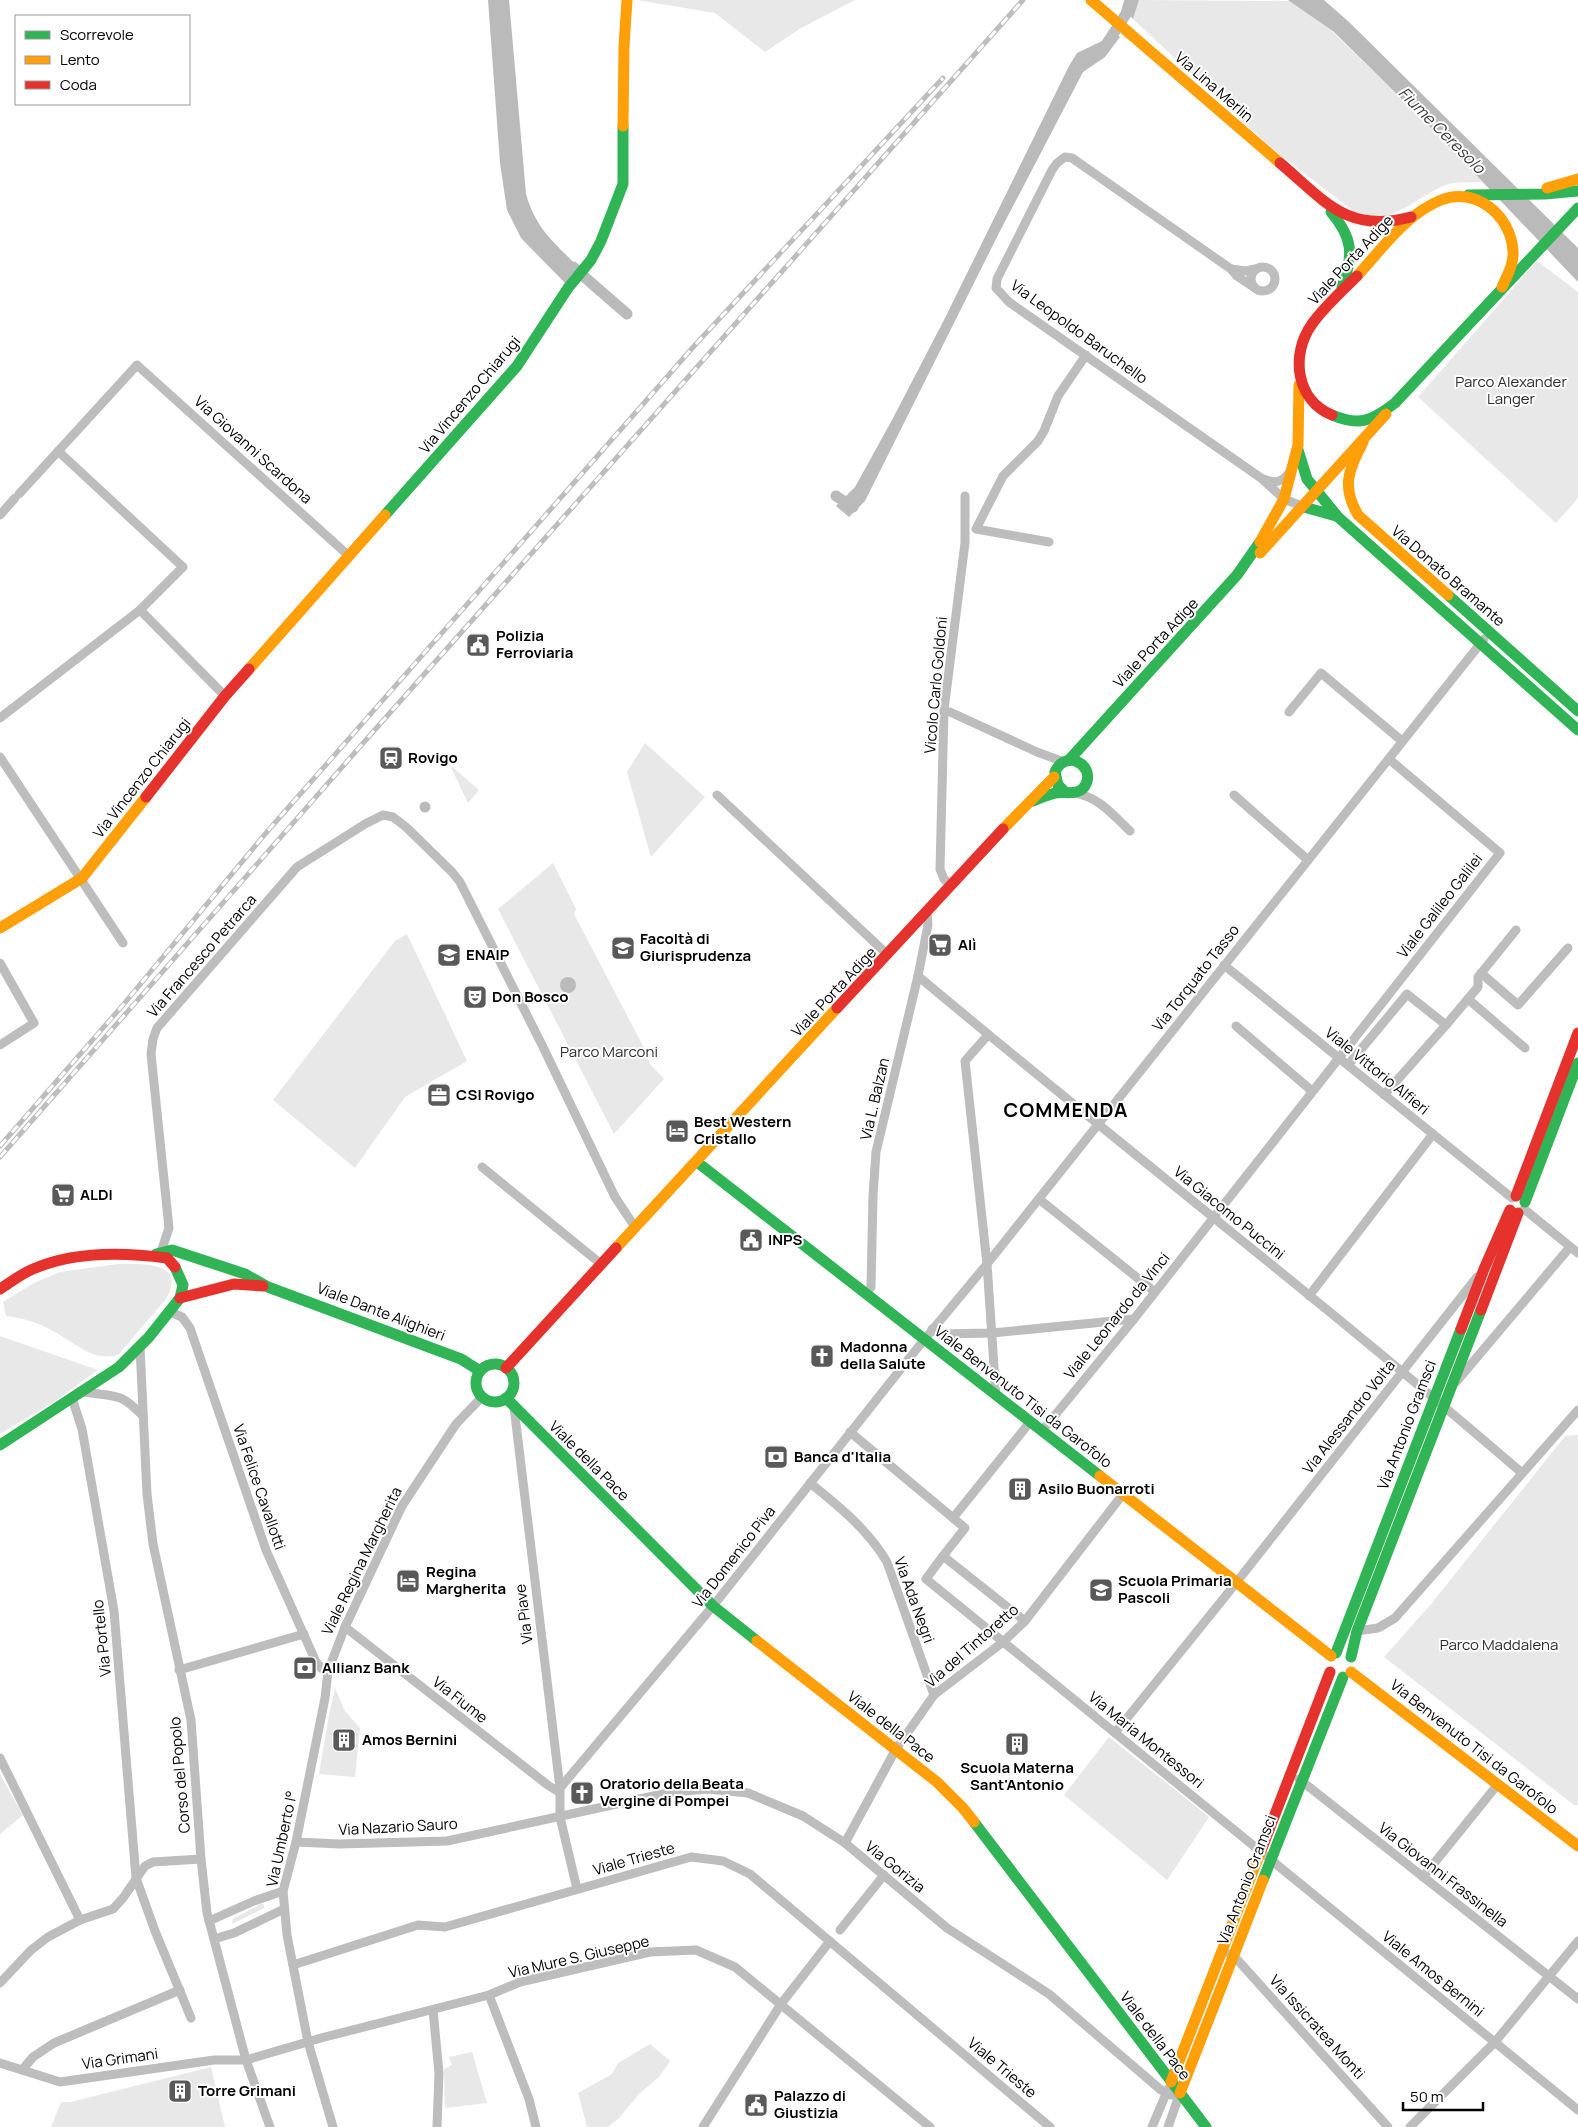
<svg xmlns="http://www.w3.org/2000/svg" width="1578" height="2127" viewBox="0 0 1578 2127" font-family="Manrope,sans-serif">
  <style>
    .green { fill: #e8e8e8 }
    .water { fill: #bababa }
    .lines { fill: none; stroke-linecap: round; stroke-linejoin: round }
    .canal { stroke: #bababa; stroke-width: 11 }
    .street { stroke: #bdbdbd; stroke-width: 9 }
    .fast { stroke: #30b455; stroke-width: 11 }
    .slow { stroke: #ff9f0a; stroke-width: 11 }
    .jam { stroke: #e5322d; stroke-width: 11 }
    .rail-casing { stroke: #bdbdbd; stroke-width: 5 }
    .rail { stroke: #fff; stroke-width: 3; stroke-dasharray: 9; stroke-linecap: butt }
    .labels { text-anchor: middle; stroke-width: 4; stroke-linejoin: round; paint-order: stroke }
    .street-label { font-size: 15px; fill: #000; stroke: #fff }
    .park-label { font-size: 15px; fill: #2d2d2d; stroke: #fff }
    .poi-label { font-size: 15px; font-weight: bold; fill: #000; stroke: #fff; text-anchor: start }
    .water-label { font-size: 16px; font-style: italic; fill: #3e3e3e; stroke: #fff }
    .district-label { font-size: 20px; font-weight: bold; letter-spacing: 1px; fill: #000; stroke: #fff }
  </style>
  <rect width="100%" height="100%" fill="#fff"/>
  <g class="green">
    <path d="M637,0H855L801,28L765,52L715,13Z"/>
    <path d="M1139,0L1291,1L1333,32L1435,132L1482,182C1471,183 1456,181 1446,185C1422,194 1401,216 1375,218C1369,218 1362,215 1356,213L1270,147L1133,19Z"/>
    <path d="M1537,261L1578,292V498L1556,523L1418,397Z"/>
    <path d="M645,743L705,797L651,857L627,772Z"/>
    <path d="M450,765L479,790L468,803Z"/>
    <path d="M553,863L576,909L574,914L643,1046L650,1064L664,1079L614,1134L498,909Z"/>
    <path d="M407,934L467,1061L405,1097L355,1168L273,1100L395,941Z"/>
    <path d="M118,1264C141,1264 188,1260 166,1299L119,1354C93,1365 69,1337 47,1328C34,1321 21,1318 6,1316L3,1302L34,1283L60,1272Z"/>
    <path d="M0,1336L98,1370L52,1403L0,1434Z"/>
    <path d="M1578,1435V1805H1574L1384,1657L1432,1603L1565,1436Z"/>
    <path d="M335,1688L345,1711L360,1728L355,1777L319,1774L329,1715Z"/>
    <path d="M1109,1737L1209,1817L1167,1880L1064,1795Z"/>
    <path d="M0,1774L23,1815L0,1834Z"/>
    <path d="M262,1903L264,1905V1908L232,1924L233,1919Z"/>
    <path d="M650,2044L670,2061L659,2077L639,2094L619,2118L608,2127H587L578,2093L612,2074L618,2063Z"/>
    <path d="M472,2052L487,2103L445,2108L444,2069L452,2065L449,2057Z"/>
    <path d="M211,2067L225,2127H51L61,2102H71Z"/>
  </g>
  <g class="water">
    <path d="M488,0H509L526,194C536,229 553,241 577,266L566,284L521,238L507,210L500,163Z"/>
    <path d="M1125,0H1139L1133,19L1125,10Z"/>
    <path d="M1288,0H1324L1349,22L1578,248V282L1435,132L1334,32Z"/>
    <path d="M1111,29L1120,37L1105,57L1083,72L999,233L865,501L849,517L836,506L855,487L892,420L945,318L1069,66L1077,53L1102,41Z"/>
    <circle cx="425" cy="807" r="5.5"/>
    <circle cx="568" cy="985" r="8"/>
  </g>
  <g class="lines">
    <g class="canal">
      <path d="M1106,45L1126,14L1130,0"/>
      <path d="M573,267L627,314"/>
      <path d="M836,496L853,507"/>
    </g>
    <g class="street">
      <circle cx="1263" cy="279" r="12"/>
      <path d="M1231,269L1246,271L1255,269"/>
      <path d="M1255,288L1237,276L1231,269L1072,158L1065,157L1057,163L1052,170L997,279L996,288L1009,302L1261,478L1284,499L1304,507"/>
      <path d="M1264,479C1275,484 1282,482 1289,473"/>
      <path d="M19,494L137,365L349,556"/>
      <path d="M0,515L15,498"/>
      <path d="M1049,542L976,529L1003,476L1038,441L1044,431L1058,396L1086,355"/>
      <path d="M140,610L225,696"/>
      <path d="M950,712L1037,752L1064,762"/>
      <path d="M1289,712L1321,673L1402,741"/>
      <path d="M0,718L140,610L183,567L58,451"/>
      <path d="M0,757L123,943"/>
      <path d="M1074,793C1098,796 1114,816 1130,831"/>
      <path d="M717,795L888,955"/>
      <path d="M1234,795L1308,860"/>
      <path d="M951,886L944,879L940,869L944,710L965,543V496"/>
      <path d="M0,963L34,1023L0,1045"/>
      <path d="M1224,965L1512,1198"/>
      <path d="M1481,973L1518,1005L1568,948"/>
      <path d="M918,976C1118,1144 1325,1303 1522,1473"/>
      <path d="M1468,999L1525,1048"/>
      <path d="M1236,1026L1312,1091"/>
      <path d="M988,1035L965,1061L987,1264L996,1396"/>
      <path d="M1348,1065L1407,994L1446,1025L1478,987V977L1516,930"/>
      <path d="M1384,1095L1446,1025"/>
      <path d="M482,1167L601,1264"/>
      <path d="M1039,1199L1155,1292"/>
      <path d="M1524,1209L1578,1253"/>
      <path d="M161,1252L169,1228L151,1054L153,1039L157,1028L297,867L365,824L383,815L393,817L406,827L452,872L460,882L543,1047L615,1197L635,1227"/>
      <path d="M866,1294L871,1287L873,1196L876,1152L918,976L928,925L927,913"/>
      <path d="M1309,1296L1433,1134"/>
      <path d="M170,1312L182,1317L190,1328L266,1550L316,1662L321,1668L328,1671"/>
      <path d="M932,1329L939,1334L992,1333L1134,1319"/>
      <path d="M140,1347L147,1494L153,1544L191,1720L201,1859L207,1913L246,2060L270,2127"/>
      <path d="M1456,1382L1570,1247"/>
      <path d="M83,1392C115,1397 119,1391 143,1416"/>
      <path d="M72,1398L82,1429L114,1611L136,1878L155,1931L191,2018"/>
      <path d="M514,1407L560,1788V1817L577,1889"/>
      <path d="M1042,1431L1134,1319L1500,853L1389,759"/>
      <path d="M850,1432L965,1528L943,1556"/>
      <path d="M810,1483C840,1507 868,1530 887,1562L934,1695"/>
      <path d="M953,1518L1030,1422"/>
      <path d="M1025,1621L943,1556L926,1579L1578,2110"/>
      <path d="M345,1627L549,1786L559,1792"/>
      <path d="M1357,1631L1378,1628L1395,1618L1578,1410"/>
      <path d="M179,1670L304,1634"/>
      <path d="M1115,1733L1228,1593L1477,1277"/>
      <path d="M0,1758L80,1920"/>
      <path d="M1299,1779L1578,1999"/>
      <path d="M560,1788L713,1606L919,1346L987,1264L1484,639"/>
      <path d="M296,1842L340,1844L447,1841L672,1792L708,1789L748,1793L803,1816L845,1843L947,1928L1049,1994L1161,2090L1171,2095L1180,2093"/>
      <path d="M845,1843L896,1749L934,1695L1003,1642L1025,1621L1123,1494"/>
      <path d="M1423,1877L1498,1784"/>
      <path d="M209,1921L254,1901L283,1891"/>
      <path d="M840,1930L884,1875"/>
      <path d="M214,1939L234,1933L284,1909"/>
      <path d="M1230,1954L1234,1956L1388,2127"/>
      <path d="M293,1965L418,1925L445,1927L691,1857L723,1861L750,1874L1050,2127"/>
      <path d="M0,1983L31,1950L48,1937L80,1920L113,1909L123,1898L145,1866L153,1862L201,1859"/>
      <path d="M489,1995L529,2099L536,2127"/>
      <path d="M433,2010L439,2073L437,2127"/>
      <path d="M0,2063L60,2082L214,2060H246L321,2038L489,1995L520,1982L650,1952L696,1950L735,1967L930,2127"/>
      <path d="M22,2070L33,2057L54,2043L180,1990"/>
      <path d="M333,2127L308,2042L287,1935L283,1891L296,1842L325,1698L328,1671L345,1627L402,1506L456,1424L482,1397"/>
      <path d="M703,2127L781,2004L830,1941"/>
      <path d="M1152,2127L1168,2089"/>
      <path d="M1168,2127L1180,2093"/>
      <path d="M1410,2127L1495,2042L1578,1941"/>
    </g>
    <g class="fast">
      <path d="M1468,195L1545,194L1578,191"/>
      <path d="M1331,212C1353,238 1354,255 1342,287"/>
      <path d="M1332,415C1360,427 1373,420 1395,403L1578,208"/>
      <path d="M1298,450L1307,479L1338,517L1578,730"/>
      <path d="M1304,507L1336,516"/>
      <path d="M385,515L517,366L568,288L591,260L601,241L623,184V126"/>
      <path d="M1448,595L1578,711"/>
      <path d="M1069,760L1237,575L1260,542"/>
      <path d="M1033,801C1040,798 1048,795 1055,793C1066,791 1080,797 1086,784C1095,764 1065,749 1055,772L1058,785L1065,792"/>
      <path d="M697,1162L1100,1476"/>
      <path d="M1525,1202L1578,1063"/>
      <path d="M156,1254L172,1250L245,1274L268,1287L461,1359L480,1371"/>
      <circle cx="495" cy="1383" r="19"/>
      <path d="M506,1398L713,1606L757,1641"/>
      <path d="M0,1445L119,1367L149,1337L180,1298L183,1285L175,1267"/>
      <path d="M1336,1653L1461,1329"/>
      <path d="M1351,1657L1357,1631L1481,1310"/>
      <path d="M974,1822L1206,2127"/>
      <path d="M1263,1880L1343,1677"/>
    </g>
    <g class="slow">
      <path d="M1091,0L1280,163"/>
      <path d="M623,126L624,46L627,0"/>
      <path d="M1547,188L1578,179"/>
      <path d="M1357,276C1382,249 1406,214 1441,200C1475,186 1511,215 1513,251C1514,264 1507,276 1502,287"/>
      <path d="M1363,442C1349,470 1341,486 1358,515L1448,595"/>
      <path d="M1260,542L1284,499L1298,445L1299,385"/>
      <path d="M1260,553L1386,414"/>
      <path d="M249,669L385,515"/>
      <path d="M1003,829L1054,777"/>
      <path d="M0,928L82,878L146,797"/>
      <path d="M616,1248L837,1008"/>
      <path d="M1100,1476L1331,1656"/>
      <path d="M757,1641L937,1782L963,1808L974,1822"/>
      <path d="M1351,1672L1578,1846"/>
      <path d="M1171,2082L1262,1848"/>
      <path d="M1180,2093L1263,1880"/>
    </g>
    <g class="jam">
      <path d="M1280,163C1325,201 1347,234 1411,217"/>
      <path d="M1332,415C1296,400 1290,355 1312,324C1324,307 1342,291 1357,276"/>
      <path d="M146,797L225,696L249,669"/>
      <path d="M837,1008L1003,829"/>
      <path d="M1516,1196L1578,1033"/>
      <path d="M0,1289C11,1282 21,1274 33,1269C74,1251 123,1252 167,1258L175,1267"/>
      <path d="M180,1298L234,1284L263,1286"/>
      <path d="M1481,1310L1518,1213"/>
      <path d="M1461,1329L1484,1269L1510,1210"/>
      <path d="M506,1368L616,1248"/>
      <path d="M1262,1848L1330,1672"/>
    </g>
    <g class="rail-casing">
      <g id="rail">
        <path d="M0,1146L123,1005L266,833L695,345L943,78"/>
        <path d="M0,1157L372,733L1023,0"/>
      </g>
    </g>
    <use href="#rail" class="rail"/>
  </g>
  <defs>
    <g id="civic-square" transform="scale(1.25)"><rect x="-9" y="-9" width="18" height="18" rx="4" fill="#595959" stroke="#fff"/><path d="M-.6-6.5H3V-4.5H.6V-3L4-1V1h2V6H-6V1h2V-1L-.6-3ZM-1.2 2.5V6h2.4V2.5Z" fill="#fff"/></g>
    <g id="station-square" transform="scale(1.25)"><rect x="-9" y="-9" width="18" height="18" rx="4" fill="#595959" stroke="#fff"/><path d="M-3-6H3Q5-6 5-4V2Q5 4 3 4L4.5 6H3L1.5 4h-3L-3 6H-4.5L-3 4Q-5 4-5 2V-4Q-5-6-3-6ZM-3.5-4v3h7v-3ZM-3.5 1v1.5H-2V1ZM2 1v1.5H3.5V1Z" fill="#fff"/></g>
    <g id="supermarket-square" transform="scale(1.25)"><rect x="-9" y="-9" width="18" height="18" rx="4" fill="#595959" stroke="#fff"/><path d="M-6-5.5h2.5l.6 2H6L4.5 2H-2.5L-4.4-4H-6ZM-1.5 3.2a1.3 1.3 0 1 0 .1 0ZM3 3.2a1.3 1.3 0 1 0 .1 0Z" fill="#fff"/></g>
    <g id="university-square" transform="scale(1.25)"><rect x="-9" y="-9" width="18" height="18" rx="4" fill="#595959" stroke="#fff"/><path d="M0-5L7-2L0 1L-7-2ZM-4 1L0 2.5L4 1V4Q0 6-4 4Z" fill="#fff"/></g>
    <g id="school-square" transform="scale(1.25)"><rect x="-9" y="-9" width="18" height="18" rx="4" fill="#595959" stroke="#fff"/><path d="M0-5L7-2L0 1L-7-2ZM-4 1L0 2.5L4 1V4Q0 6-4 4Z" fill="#fff"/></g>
    <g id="theatre-square" transform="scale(1.25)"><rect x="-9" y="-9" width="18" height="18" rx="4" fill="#595959" stroke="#fff"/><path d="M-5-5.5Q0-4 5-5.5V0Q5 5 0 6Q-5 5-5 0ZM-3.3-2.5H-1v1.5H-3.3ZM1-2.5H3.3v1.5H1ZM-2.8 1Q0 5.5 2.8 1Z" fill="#fff"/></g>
    <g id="office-square" transform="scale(1.25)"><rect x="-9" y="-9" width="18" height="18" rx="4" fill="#595959" stroke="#fff"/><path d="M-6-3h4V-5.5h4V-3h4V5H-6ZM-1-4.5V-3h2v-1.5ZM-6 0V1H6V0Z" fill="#fff"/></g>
    <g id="hotel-square" transform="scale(1.25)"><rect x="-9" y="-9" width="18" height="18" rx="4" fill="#595959" stroke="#fff"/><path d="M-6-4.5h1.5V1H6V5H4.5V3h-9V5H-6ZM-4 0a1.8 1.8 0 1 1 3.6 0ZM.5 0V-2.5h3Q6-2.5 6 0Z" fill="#fff"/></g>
    <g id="church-square" transform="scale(1.25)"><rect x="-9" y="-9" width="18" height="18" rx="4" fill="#595959" stroke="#fff"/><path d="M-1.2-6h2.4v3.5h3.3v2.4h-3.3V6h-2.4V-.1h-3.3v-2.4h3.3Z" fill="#fff"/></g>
    <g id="bank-square" transform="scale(1.25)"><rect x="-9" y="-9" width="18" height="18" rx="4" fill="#595959" stroke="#fff"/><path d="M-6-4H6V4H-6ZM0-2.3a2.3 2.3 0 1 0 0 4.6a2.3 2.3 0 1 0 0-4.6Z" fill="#fff"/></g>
    <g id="building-square" transform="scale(1.25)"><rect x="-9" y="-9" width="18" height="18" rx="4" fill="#595959" stroke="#fff"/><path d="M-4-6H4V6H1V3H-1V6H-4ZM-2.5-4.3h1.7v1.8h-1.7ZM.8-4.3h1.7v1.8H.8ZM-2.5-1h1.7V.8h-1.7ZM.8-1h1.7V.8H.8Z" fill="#fff"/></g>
  </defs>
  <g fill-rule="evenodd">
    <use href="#civic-square" x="478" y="645"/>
    <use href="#station-square" x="391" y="758"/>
    <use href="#supermarket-square" x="940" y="945"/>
    <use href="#university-square" x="623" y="948"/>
    <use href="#school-square" x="449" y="955"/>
    <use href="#theatre-square" x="475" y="997"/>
    <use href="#office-square" x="439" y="1095"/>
    <use href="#hotel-square" x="677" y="1131"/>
    <use href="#supermarket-square" x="63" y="1195"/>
    <use href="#civic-square" x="751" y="1240"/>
    <use href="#church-square" x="822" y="1356"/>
    <use href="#bank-square" x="776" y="1457"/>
    <use href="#building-square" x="1020" y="1489"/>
    <use href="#hotel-square" x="408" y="1581"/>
    <use href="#school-square" x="1101" y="1590"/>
    <use href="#bank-square" x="305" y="1668"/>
    <use href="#building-square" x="344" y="1740"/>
    <use href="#building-square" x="1017" y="1744"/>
    <use href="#church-square" x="582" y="1793"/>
    <use href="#building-square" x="180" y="2091"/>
    <use href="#civic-square" x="756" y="2105"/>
  </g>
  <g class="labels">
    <g class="street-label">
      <text transform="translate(1214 87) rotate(41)" y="5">Via Lina Merlin</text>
      <text transform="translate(1351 260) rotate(-47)" y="5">Viale Porta Adige</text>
      <text transform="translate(1079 332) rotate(36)" y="5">Via Leopoldo Baruchello</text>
      <text transform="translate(470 395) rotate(-50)" y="5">Via Vincenzo Chiarugi</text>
      <text transform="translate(253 450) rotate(42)" y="5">Via Giovanni Scardona</text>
      <text transform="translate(1448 576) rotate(41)" y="5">Via Donato Bramante</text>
      <text transform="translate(1156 643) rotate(-47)" y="5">Viale Porta Adige</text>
      <text transform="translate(936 685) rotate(-85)" y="5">Vicolo Carlo Goldoni</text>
      <text transform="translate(142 778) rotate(-52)" y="5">Via Vincenzo Chiarugi</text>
      <text transform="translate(1440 906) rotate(-52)" y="5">Viale Galileo Galilei</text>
      <text transform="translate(202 956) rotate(-49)" y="5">Via Francesco Petrarca</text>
      <text transform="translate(1196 978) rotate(-52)" y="5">Via Torquato Tasso</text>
      <text transform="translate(834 992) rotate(-47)" y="5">Viale Porta Adige</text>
      <text transform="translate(1377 1071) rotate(39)" y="5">Viale Vittorio Alfieri</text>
      <text transform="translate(875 1099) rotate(-77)" y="5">Via L. Balzan</text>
      <text transform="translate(1229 1213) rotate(39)" y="5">Via Giacomo Puccini</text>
      <text transform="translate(381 1312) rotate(21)" y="5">Viale Dante Alighieri</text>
      <text transform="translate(1117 1316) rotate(-51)" y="5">Viale Leonardo da Vinci</text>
      <text transform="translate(1023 1397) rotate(38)" y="5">Viale Benvenuto Tisi da Garofolo</text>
      <text transform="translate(1349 1417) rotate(-52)" y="5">Via Alessandro Volta</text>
      <text transform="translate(1407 1425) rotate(-69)" y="5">Via Antonio Gramsci</text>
      <text transform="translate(589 1461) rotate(45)" y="5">Viale della Pace</text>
      <text transform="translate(259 1487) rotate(71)" y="5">Via Felice Cavallotti</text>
      <text transform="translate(734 1557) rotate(-52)" y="5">Via Domenico Piva</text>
      <text transform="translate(362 1561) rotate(-64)" y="5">Viale Regina Margherita</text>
      <text transform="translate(914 1600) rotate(70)" y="5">Via Ada Negri</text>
      <text transform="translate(524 1614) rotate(-97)" y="5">Via Piave</text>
      <text transform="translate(102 1638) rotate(-96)" y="5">Via Portello</text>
      <text transform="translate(972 1646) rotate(-41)" y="5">Via del Tintoretto</text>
      <text transform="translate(460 1700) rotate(38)" y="5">Via Fiume</text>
      <text transform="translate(891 1727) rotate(38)" y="5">Viale della Pace</text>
      <text transform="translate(1146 1740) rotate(39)" y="5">Via Maria Montessori</text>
      <text transform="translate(1474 1747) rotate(38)" y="5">Via Benvenuto Tisi da Garofolo</text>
      <text transform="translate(180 1775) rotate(-95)" y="5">Corso del Popolo</text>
      <text transform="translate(398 1827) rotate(-3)" y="5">Via Nazario Sauro</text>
      <text transform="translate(282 1839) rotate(-78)" y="5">Via Umberto I°</text>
      <text transform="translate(634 1859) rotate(-16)" y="5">Viale Trieste</text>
      <text transform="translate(895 1867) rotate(39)" y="5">Via Gorizia</text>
      <text transform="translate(1443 1875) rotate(38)" y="5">Via Giovanni Frassinella</text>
      <text transform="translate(1247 1880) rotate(-69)" y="5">Via Antonio Gramsci</text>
      <text transform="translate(579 1957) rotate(-13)" y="5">Via Mure S. Giuseppe</text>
      <text transform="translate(1433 1974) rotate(39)" y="5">Viale Amos Bernini</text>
      <text transform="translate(1317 2027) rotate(48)" y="5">Via Issicratea Monti</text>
      <text transform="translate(1155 2036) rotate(53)" y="5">Viale della Pace</text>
      <text transform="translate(120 2059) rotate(-8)" y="5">Via Grimani</text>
      <text transform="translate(1002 2068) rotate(40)" y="5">Viale Trieste</text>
    </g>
    <g class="park-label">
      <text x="1511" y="387">Parco Alexander<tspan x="1511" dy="17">Langer</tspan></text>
      <text x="609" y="1057">Parco Marconi</text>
      <text x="1499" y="1650">Parco Maddalena</text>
    </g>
    <g class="poi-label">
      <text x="496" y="641">Polizia<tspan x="496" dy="17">Ferroviaria</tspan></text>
      <text x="408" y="763">Rovigo</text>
      <text x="640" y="944">Facoltà di<tspan x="640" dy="17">Giurisprudenza</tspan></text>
      <text x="958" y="950">Alì</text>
      <text x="466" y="960">ENAIP</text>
      <text x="492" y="1002">Don Bosco</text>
      <text x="456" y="1100">CSI Rovigo</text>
      <text x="694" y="1127">Best Western<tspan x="694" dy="17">Cristallo</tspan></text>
      <text x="80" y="1200">ALDI</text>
      <text x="768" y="1245">INPS</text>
      <text x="840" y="1352">Madonna<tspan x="840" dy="17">della Salute</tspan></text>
      <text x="794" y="1462">Banca d'Italia</text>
      <text x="1038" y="1494">Asilo Buonarroti</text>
      <text x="426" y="1577">Regina<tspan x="426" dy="17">Margherita</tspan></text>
      <text x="1118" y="1586">Scuola Primaria<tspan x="1118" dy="17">Pascoli</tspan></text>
      <text x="322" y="1673">Allianz Bank</text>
      <text x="362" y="1745">Amos Bernini</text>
      <text x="1017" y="1773" text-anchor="middle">Scuola Materna<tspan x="1017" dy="17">Sant'Antonio</tspan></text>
      <text x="600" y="1789">Oratorio della Beata<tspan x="600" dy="17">Vergine di Pompei</tspan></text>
      <text x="198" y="2096">Torre Grimani</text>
      <text x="774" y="2101">Palazzo di<tspan x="774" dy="17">Giustizia</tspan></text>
    </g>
    <g class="water-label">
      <text transform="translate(1442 130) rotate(45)" y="6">Fiume Ceresolo</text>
    </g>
    <g class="district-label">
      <text x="1066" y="1117">COMMENDA</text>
    </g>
  </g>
  <rect x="15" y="15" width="175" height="90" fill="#ffffff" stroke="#999999"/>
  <rect x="25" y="31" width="25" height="8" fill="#30b455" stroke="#999999"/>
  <text x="60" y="40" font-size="15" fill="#000000">Scorrevole</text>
  <rect x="25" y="56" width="25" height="8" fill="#ff9f0a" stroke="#999999"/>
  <text x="60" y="65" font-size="15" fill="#000000">Lento</text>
  <rect x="25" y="81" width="25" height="8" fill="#e5322d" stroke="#999999"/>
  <text x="60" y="90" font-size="15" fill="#000000">Coda</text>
  <path d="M1403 2102v8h80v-8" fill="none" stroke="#000000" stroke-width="2.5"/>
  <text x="1410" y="2102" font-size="15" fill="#000000" stroke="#ffffff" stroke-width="4" paint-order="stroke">50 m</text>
</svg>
